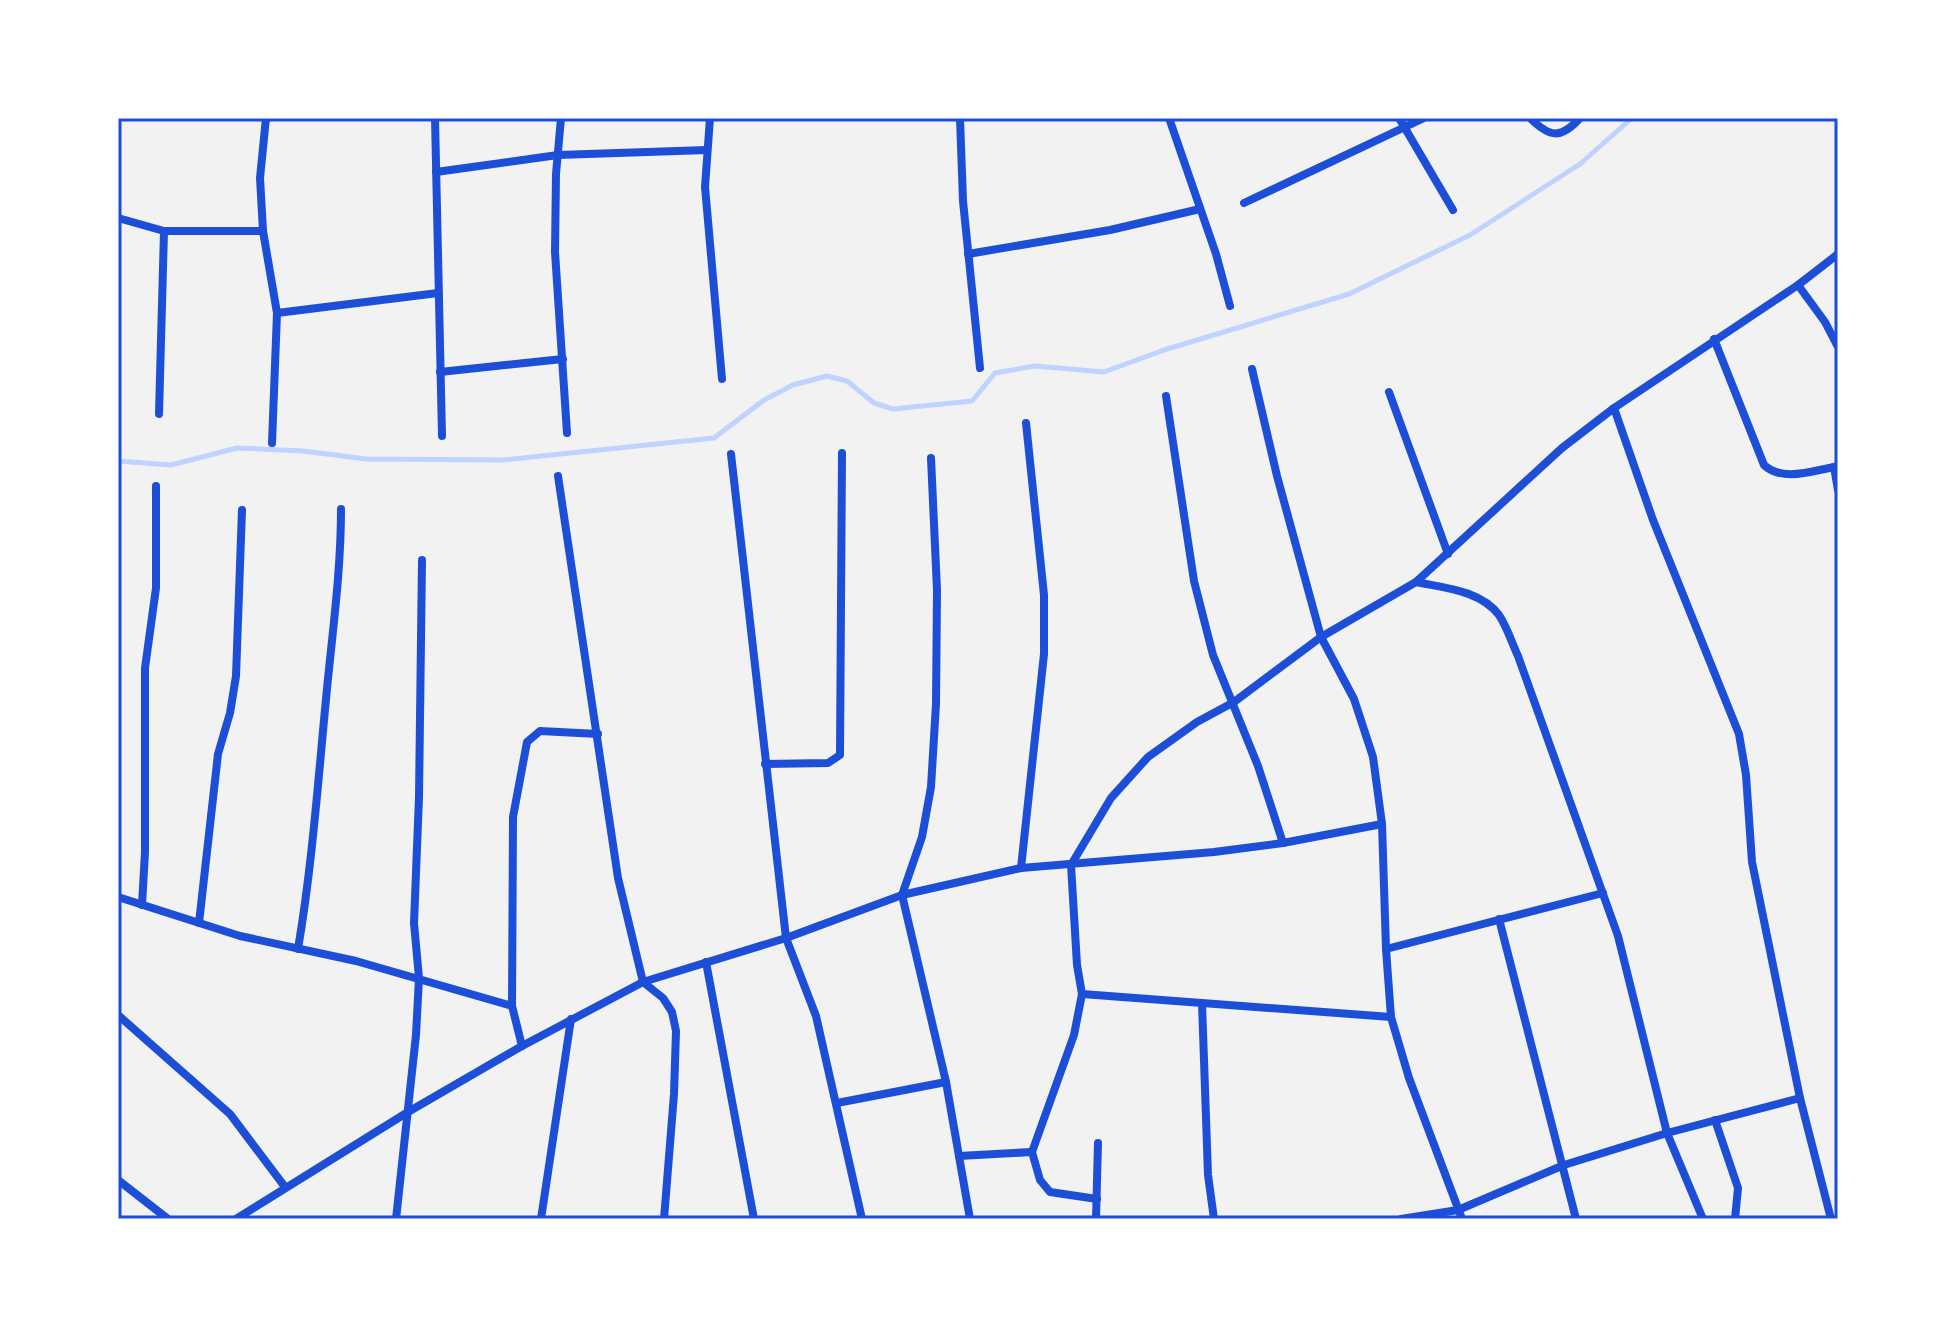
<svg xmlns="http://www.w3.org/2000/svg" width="1956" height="1337" viewBox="0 0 1956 1337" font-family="'Noto Serif',serif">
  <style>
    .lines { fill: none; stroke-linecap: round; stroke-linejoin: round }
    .stream { stroke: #bfd3fe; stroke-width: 5 }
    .minor { stroke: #1d4ed8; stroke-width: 8 }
    .neatline { fill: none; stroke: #1d4ed8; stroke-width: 3 }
  </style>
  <rect width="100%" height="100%" fill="#f2f2f2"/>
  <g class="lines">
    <path class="stream" d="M118,461L171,465L237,448L303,451L366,459L503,460L714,438L764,400L793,385L827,376L847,381L874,403L893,409L972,401L995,373L1035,366L1104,372L1164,350L1349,294L1470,235L1580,164L1632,118"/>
    <g class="minor">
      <path d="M266,118L260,178L263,231L277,313L272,443"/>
      <path d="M435,118L442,436"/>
      <path d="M561,118L556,174L555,252L567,433"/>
      <path d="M710,118L705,187L722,379"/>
      <path d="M960,118L963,201L980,368"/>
      <path d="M1169,118L1216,254L1230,306"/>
      <path d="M1399,118L1453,210"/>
      <path d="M1530,118C1550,138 1561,139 1580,118"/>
      <path d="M436,172L558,155L707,150"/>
      <path d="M1244,203L1424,118"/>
      <path d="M118,218L164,231H263"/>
      <path d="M968,254L1110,230L1200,209"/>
      <path d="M1798,285L1825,322L1838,347"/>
      <path d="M277,313L438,293"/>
      <path d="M1714,339L1764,465C1782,482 1812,471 1834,467"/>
      <path d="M1252,369L1277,476L1321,637L1354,699L1373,757L1382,824L1386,949L1391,1017L1409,1078L1462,1219"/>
      <path d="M440,372L563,359"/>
      <path d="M1389,392L1448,554"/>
      <path d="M1166,396L1194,581L1213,655L1258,766L1283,843"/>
      <path d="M1614,408L1653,520L1739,734L1746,775L1752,862L1800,1098L1831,1219"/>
      <path d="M159,414L164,231"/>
      <path d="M731,454L786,938L816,1016L862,1219"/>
      <path d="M931,458L937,590L936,704L931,787L922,837L902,895L946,1082L970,1219"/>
      <path d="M1838,466L1834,467L1838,490"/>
      <path d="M558,476L618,878L643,982L663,998L672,1012L676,1031L674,1094L664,1219"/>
      <path d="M1416,582C1444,588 1480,590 1499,615C1507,627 1512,643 1518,656L1618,936L1667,1133L1703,1219"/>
      <path d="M765,764L828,763L840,755L842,453"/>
      <path d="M1021,868L1044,654V595L1026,423"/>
      <path d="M118,897L240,936L356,961L512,1006"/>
      <path d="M142,905L145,852V668L156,588V486"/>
      <path d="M1499,919L1576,1219"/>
      <path d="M199,923L218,754L230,713L236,676L242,510"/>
      <path d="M298,949C312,866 318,782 326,699C332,635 341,573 341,509"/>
      <path d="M1386,949L1603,893"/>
      <path d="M706,962L754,1219"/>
      <path d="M1082,994L1074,1035L1032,1152L1040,1180L1050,1192L1097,1199"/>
      <path d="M1202,1003L1208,1175L1214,1219"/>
      <path d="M118,1015L230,1114L285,1187"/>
      <path d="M1391,1017L1082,994L1077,965L1071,865L1111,798L1148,757L1197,722L1234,702L1321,637L1416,582L1562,448L1614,408L1798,285L1838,254"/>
      <path d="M522,1046L512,1006L513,817L527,742L540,731L598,734"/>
      <path d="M837,1103L946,1082"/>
      <path d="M1715,1120L1738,1188L1735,1219"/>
      <path d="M959,1156L1032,1152"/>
      <path d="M118,1180L168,1219"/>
      <path d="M236,1219L408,1112L522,1046L643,982L786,938L902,895L1021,868L1214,852L1283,843L1382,824"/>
      <path d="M396,1219L416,1035L419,978L414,923L419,797L422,560"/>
      <path d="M541,1219L571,1019"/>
      <path d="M1096,1219L1098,1143"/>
      <path d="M1401,1219L1458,1210L1564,1165L1667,1133L1800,1098"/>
    </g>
  </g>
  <rect width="1956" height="1337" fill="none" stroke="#ffffff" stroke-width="240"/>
  <rect x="120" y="120" width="1716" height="1097" class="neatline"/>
</svg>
